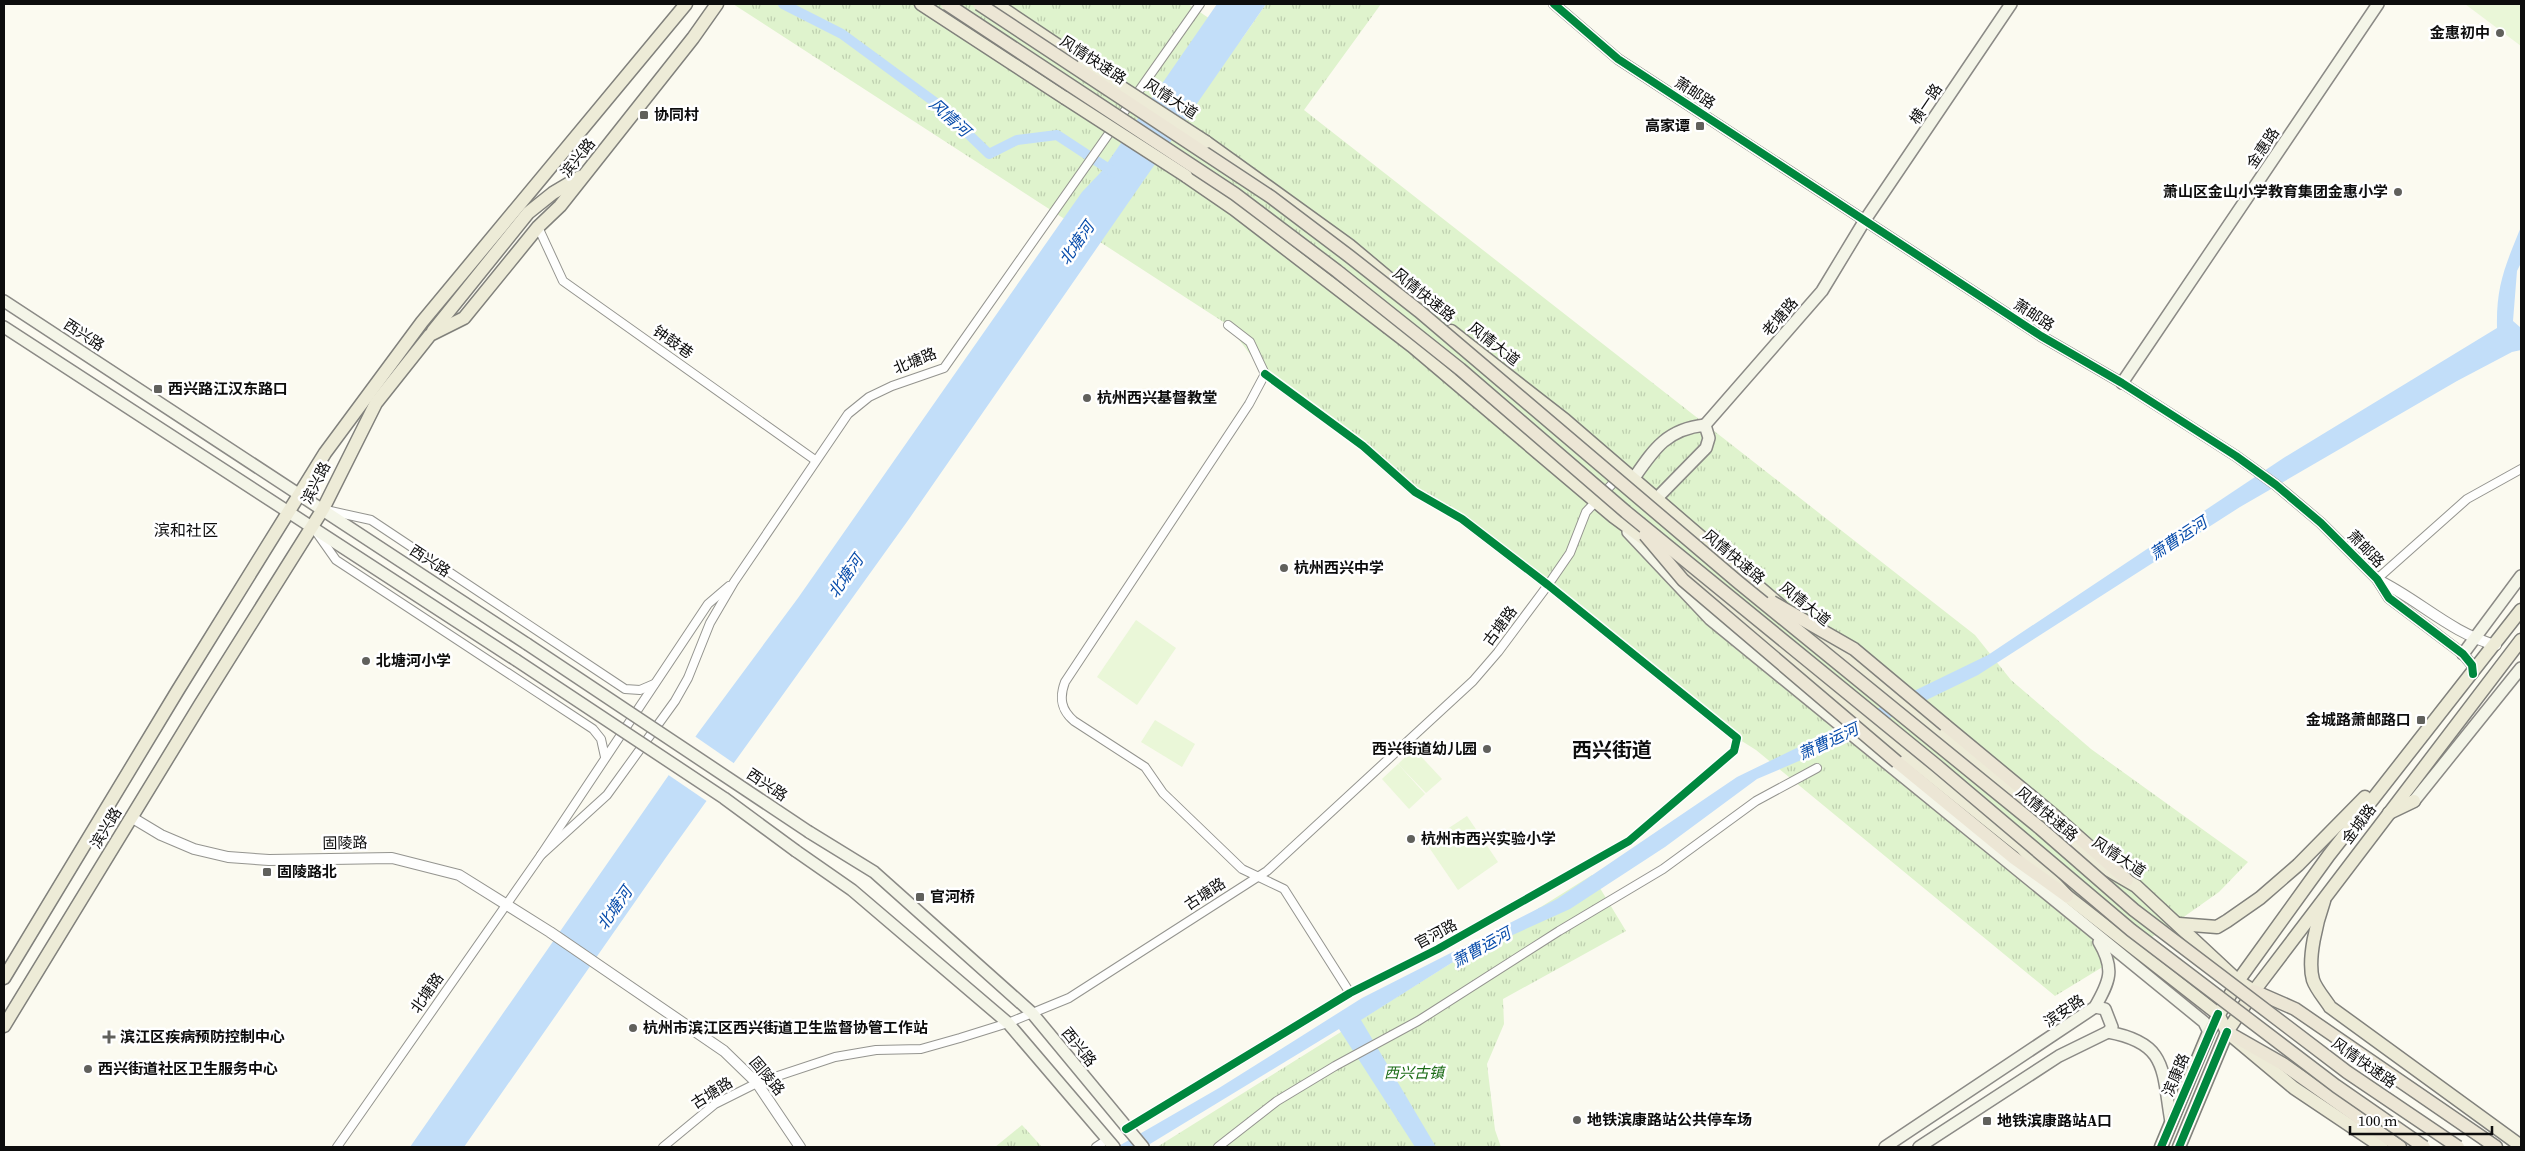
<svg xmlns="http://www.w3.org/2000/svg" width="2525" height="1151" viewBox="0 0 2525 1151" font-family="'Source Serif 4','Noto Sans SC',serif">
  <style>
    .grass { fill: url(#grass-tufts) }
    .pitch { fill: #eaf7d8 }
    .water { fill: #c2def9 }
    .pier { fill: #fbfaf0 }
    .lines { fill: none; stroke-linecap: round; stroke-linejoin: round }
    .canal { stroke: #c2def9; stroke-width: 10 }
    .minor-casing { stroke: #94948f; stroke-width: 10 }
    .tertiary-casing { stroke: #94948f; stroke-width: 12 }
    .secondary-casing { stroke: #8b8a86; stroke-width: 14 }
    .primary-casing { stroke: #81817c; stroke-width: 15 }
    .trunk-casing { stroke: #81817c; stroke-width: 15 }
    .minor { stroke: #fefefd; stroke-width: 8 }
    .tertiary { stroke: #fefefd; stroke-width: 10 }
    .secondary { stroke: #f4f5e8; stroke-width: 11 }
    .primary { stroke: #edebd7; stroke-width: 12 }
    .trunk { stroke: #ece6d5; stroke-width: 12 }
    .secondary-bridge-casing { stroke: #8b8a86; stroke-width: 14; stroke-linecap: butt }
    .primary-bridge-casing { stroke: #81817c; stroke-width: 15; stroke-linecap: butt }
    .trunk-bridge-casing { stroke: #81817c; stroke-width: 15; stroke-linecap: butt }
    .secondary-bridge { stroke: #f4f5e8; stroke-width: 11 }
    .primary-bridge { stroke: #edebd7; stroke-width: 12 }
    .trunk-bridge { stroke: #ece6d5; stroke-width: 12 }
    .cycleway-casing { stroke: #fff; stroke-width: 11 }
    .cycleway { stroke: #00873e; stroke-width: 8 }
    .poi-dot { fill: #60605c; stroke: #fff; stroke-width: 2 }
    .labels { text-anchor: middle; stroke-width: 5; stroke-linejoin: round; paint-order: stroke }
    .poi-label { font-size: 15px; font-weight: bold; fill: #0d0d0d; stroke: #fff; text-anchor: start }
    .street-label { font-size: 15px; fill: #0d0d0d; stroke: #fff }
    .park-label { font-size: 15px; font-style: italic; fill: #1b6b16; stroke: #fff }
    .water-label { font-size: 16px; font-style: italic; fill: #094dab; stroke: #fff }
    .neighbourhood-label { font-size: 16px; fill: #0d0d0d; stroke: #fff }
    .district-label { font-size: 20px; font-weight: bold; fill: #0d0d0d; stroke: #fff }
  </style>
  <defs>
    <pattern id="grass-tufts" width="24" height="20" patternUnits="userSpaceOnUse" patternTransform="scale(1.25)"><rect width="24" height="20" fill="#dff3cd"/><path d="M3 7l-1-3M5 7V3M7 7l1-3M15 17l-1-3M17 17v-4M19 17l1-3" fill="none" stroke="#becfaf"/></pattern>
  </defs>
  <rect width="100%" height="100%" fill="#fbfaf0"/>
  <g class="grass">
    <path d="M733,4H1188L1241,40L1266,4H1381L1304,110L1975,635L2011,680L2091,749L2248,862L2219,892L2178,921L2055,996L1756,750L1737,738L1462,519L1415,492L1363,446L1265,374L1228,325Z"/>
    <path d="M1592,875L1626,931L1503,999L1504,1024L1487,1064L1495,1130L1501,1147H1157Z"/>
    <path d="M1022,1125L1042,1147H995Z"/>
  </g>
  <g class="pitch">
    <path d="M2465,4H2521V46Z"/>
    <path d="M1136,620L1176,648L1137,705L1097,677Z"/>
    <path d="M1155,720L1195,744L1182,767L1141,742Z"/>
    <path d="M1414,749L1442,779L1426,793L1398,764Z"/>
    <path d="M1398,764L1425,794L1409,809L1382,779Z"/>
    <path d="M1467,816L1498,862L1458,890L1426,843Z"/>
  </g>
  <g class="water">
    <path d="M1217,4H1266L909,519L667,856L464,1147H410L698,733L798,598L1082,192L1101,172Z"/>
    <path d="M2521,227V263L2517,271L2513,321L2521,328V350L2512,352L2457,381L2240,507L1978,675L1813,755L1757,779L1665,847L1570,909L1453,962L1361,1020L1436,1147H1415L1339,1029L1145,1147H1117L1219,1088L1362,998L1557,899L1737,777L1988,655L2285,457L2497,328C2496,286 2505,266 2521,227Z"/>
  </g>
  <path class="pier" d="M693,735L735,764L708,802L667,774Z"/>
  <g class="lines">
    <path class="canal" d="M783,4L842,34L936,103L989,154L1017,140L1057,135L1115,173"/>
    <g class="minor-casing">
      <g id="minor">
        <path d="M538,227L563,281L815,460"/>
        <path d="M1228,325L1250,342L1265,374L1249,404L1065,682C1059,698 1061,710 1074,721L1145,767L1163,793L1242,869L1284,889L1350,993"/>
        <path d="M326,510L371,520L625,689L640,690L654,684"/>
        <path d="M317,533L336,560L593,729L601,739L605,757"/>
        <path d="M2377,579L2467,499L2521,469"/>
        <path d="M541,855L607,795L675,701L688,678L710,623L734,582L848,414L869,397L892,386L944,368L1200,4"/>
        <path d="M1126,1129L1350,993L1438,949L1629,841L1734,751L1737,738L1548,585L1462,519L1415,492L1363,446L1265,374"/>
        <path d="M337,1147L541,855L708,604L729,586"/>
        <path d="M663,1147L715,1104L757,1083L835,1057L876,1050L921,1049L960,1038L1008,1023L1069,998L1267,871L1473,681L1498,652L1548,585L1570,553L1586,512L1615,481L1620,480"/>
        <path d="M1096,1147L1108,1139"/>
        <path d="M1218,1147L1277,1101L1335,1066L1418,1021L1559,931L1663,869L1756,801L1817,768"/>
      </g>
    </g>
    <g class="tertiary-casing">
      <g id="tertiary">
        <path d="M1554,4L1618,59L2041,336L2122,383L2236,456L2276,485L2321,523L2377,579L2389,598L2463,654L2472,665L2473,674"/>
        <path d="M2378,580C2418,599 2452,634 2496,645"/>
        <path d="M131,817L161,835L194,849L228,857L269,860L392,858L459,875L550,932L724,1051L757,1083L800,1147"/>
      </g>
    </g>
    <g class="secondary-casing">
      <g id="secondary">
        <path d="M4,301L527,644"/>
        <path d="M4,327L516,660"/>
        <path d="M2122,383L2378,4"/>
        <path d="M1705,425L1822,291L1865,220L2011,4"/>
        <path d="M1634,478C1654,449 1667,429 1705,425L1709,438L1706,448L1657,498"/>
        <path d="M1628,532L1710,619L2204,1022L2209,1032"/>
        <path d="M2463,654L2521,576"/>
        <path d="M2414,801L2521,668"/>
        <path d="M809,832L874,872L1032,1013L1143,1147"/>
        <path d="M796,851L852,890L1008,1023L1114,1147"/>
        <path d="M2108,1032C2168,1043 2162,1070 2171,1122"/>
        <path d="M1885,1147L2095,1007C2110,981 2115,969 2099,942"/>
        <path d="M1919,1147L2059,1056L2108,1032L2112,1027L2105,1009L2095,1007"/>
      </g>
    </g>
    <g class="primary-casing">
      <g id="primary">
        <path d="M921,4L1065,98"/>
        <path d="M996,4L1084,63"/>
        <path d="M1206,142L1349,245L1423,307"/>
        <path d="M1186,176L1234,209L1412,346L1614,517L1678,564L1702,588L1851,711L2021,847L2067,896L2218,1014L2227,1032L2294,1088L2382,1147"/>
        <path d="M433,331L528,213L553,193L580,177"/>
        <path d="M1451,331L1565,420L1781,606"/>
        <path d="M1807,627L1849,659L2088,858L2136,886L2238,981L2254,991L2260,998"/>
        <path d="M2389,813L2414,801"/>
        <path d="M2324,901C2317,921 2307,959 2313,980C2316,989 2325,999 2330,1007L2521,1146"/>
        <path d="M2179,924L2217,927L2227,921L2260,898L2298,865L2365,797"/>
        <path d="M4,978L178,690L325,453L422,322L686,4"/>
        <path d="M4,1026L200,705L323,509L376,403L430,335L464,318L538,227L560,206L693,38L717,4"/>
        <path d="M2161,1147L2209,1032L2238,981L2329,855L2521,610"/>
        <path d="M2179,1147L2227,1032L2254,991L2521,640"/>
      </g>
    </g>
    <g class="trunk-casing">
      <g id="trunk">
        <path d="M1945,725L2056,817L2127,880"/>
        <path d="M1897,762L2014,858L2067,896"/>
        <path d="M2254,991L2295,1009L2496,1147"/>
        <path d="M2227,1032L2283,1064L2400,1147"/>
      </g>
    </g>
    <use href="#minor" class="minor"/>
    <use href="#tertiary" class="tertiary"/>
    <use href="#secondary" class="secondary"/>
    <use href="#primary" class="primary"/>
    <use href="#trunk" class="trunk"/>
    <g class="secondary-bridge-casing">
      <g id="secondary-bridge">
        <path d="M527,644L809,832"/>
        <path d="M516,660L724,798L796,851"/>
      </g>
    </g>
    <g class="primary-bridge-casing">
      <g id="primary-bridge">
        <path d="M1084,63L1206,142"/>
        <path d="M1065,98L1186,176"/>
      </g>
    </g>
    <g class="trunk-bridge-casing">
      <g id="trunk-bridge">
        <path d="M947,4L1235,194L1337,271L1460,369L1626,512L1937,766L2131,930L2336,1086L2424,1147"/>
        <path d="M979,4L1271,197L1349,256L1419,311L1738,582L2040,828L2134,910L2347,1072L2458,1147"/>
        <path d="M1645,535L1683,580L1897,762"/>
        <path d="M1772,602L1854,649L1945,725"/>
      </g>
    </g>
    <use href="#secondary-bridge" class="secondary-bridge"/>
    <use href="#primary-bridge" class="primary-bridge"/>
    <use href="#trunk-bridge" class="trunk-bridge"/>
    <g class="cycleway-casing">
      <g id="cycleway">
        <path d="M1554,4L1618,59L2041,336L2122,383L2236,456L2276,485L2321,523L2377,579L2389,598L2463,654L2472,665L2473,674"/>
        <path d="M1126,1129L1350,993L1438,949L1629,841L1734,751L1737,738L1548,585L1462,519L1415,492L1363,446L1265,374"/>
        <path d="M2161,1147L2218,1014"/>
        <path d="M2179,1147L2227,1032"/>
      </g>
    </g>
    <use href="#cycleway" class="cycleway"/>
  </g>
  <g class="poi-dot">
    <circle cx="2500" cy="33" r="5"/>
    <rect x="639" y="110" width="10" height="10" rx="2.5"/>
    <rect x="1695" y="121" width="10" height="10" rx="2.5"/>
    <circle cx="2398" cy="192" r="5"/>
    <rect x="153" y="384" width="10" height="10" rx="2.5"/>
    <circle cx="1087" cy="398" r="5"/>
    <circle cx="1284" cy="568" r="5"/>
    <circle cx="366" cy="661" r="5"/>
    <rect x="2416" y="715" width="10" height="10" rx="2.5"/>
    <circle cx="1487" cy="749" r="5"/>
    <circle cx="1411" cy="839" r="5"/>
    <rect x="262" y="867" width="10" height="10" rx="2.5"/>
    <rect x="915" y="892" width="10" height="10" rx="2.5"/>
    <circle cx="633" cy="1028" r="5"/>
    <path d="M106.5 1029.5h5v5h5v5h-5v5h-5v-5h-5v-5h5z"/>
    <circle cx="88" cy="1069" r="5"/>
    <circle cx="1577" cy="1120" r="5"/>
    <rect x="1982" y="1116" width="10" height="10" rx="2.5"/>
  </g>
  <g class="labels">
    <g class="poi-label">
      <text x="2490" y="38" text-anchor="end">金惠初中</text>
      <text x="654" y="120">协同村</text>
      <text x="1690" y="131" text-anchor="end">高家谭</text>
      <text x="2388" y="197" text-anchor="end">萧山区金山小学教育集团金惠小学</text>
      <text x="168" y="394">西兴路江汉东路口</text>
      <text x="1097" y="403">杭州西兴基督教堂</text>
      <text x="1294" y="573">杭州西兴中学</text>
      <text x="376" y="666">北塘河小学</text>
      <text x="2411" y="725" text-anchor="end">金城路萧邮路口</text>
      <text x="1477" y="754" text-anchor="end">西兴街道幼儿园</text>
      <text x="1421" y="844">杭州市西兴实验小学</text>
      <text x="277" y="877">固陵路北</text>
      <text x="930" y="902">官河桥</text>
      <text x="643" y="1033">杭州市滨江区西兴街道卫生监督协管工作站</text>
      <text x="120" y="1042">滨江区疾病预防控制中心</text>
      <text x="98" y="1074">西兴街道社区卫生服务中心</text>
      <text x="1587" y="1125">地铁滨康路站公共停车场</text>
      <text x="1997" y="1126">地铁滨康路站A口</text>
    </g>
    <g class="street-label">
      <text transform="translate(1093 60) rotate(33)" y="5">风情快速路</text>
      <text transform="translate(1695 93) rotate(33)" y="5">萧邮路</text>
      <text transform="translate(1171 99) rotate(33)" y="5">风情大道</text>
      <text transform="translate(1926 104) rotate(-56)" y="5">横一路</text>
      <text transform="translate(2263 148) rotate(-56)" y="5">金惠路</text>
      <text transform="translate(578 158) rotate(-52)" y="5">滨兴路</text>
      <text transform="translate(1424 295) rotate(39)" y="5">风情快速路</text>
      <text transform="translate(2034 315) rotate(33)" y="5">萧邮路</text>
      <text transform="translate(1780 317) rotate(-49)" y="5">老塘路</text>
      <text transform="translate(84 335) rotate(33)" y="5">西兴路</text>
      <text transform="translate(673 342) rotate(35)" y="5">钟鼓巷</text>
      <text transform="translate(1494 344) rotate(38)" y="5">风情大道</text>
      <text transform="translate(915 361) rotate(-22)" y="5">北塘路</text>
      <text transform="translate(316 483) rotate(-63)" y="5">滨兴路</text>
      <text transform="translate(2366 549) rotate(46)" y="5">萧邮路</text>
      <text transform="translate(1734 557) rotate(40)" y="5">风情快速路</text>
      <text transform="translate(430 561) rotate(33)" y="5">西兴路</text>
      <text transform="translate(1805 604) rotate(39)" y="5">风情大道</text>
      <text transform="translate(1500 626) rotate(-53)" y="5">古塘路</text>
      <text transform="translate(767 785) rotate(34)" y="5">西兴路</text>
      <text transform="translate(2047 814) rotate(40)" y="5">风情快速路</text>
      <text transform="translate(2359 824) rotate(-53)" y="5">金城路</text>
      <text transform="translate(106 828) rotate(-59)" y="5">滨兴路</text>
      <text transform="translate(345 843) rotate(-1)" y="5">固陵路</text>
      <text transform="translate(2119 857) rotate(33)" y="5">风情大道</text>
      <text transform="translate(1205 894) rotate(-33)" y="5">古塘路</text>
      <text transform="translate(1436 934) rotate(-28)" y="5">官河路</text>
      <text transform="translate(427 993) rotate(-55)" y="5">北塘路</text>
      <text transform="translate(2064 1011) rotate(-34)" y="5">滨安路</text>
      <text transform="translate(1079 1047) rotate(51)" y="5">西兴路</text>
      <text transform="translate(2364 1063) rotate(35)" y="5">风情快速路</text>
      <text transform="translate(2176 1075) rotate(-67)" y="5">滨康路</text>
      <text transform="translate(767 1076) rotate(50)" y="5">固陵路</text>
      <text transform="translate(712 1093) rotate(-32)" y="5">古塘路</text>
    </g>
    <g class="park-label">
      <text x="1414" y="1078">西兴古镇</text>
    </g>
    <g class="water-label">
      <text transform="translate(950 117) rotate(42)" y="6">风情河</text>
      <text transform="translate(1076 243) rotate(-55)" y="6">北塘河</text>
      <text transform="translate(2178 538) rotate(-33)" y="6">萧曹运河</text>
      <text transform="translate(845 576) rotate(-55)" y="6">北塘河</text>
      <text transform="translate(1828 741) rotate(-25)" y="6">萧曹运河</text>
      <text transform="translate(614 908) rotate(-55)" y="6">北塘河</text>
      <text transform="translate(1481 947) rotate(-29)" y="6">萧曹运河</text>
    </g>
    <g class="neighbourhood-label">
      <text x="186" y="536">滨和社区</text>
    </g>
    <g class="district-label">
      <text x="1612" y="757">西兴街道</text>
    </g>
  </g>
  <rect width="2525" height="1151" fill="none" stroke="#0d0d0d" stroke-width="10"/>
  <path d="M2350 1126v8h142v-8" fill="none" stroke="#0d0d0d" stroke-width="2.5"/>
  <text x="2358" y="1126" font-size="15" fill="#0d0d0d" stroke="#ffffff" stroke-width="4" paint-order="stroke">100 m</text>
</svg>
